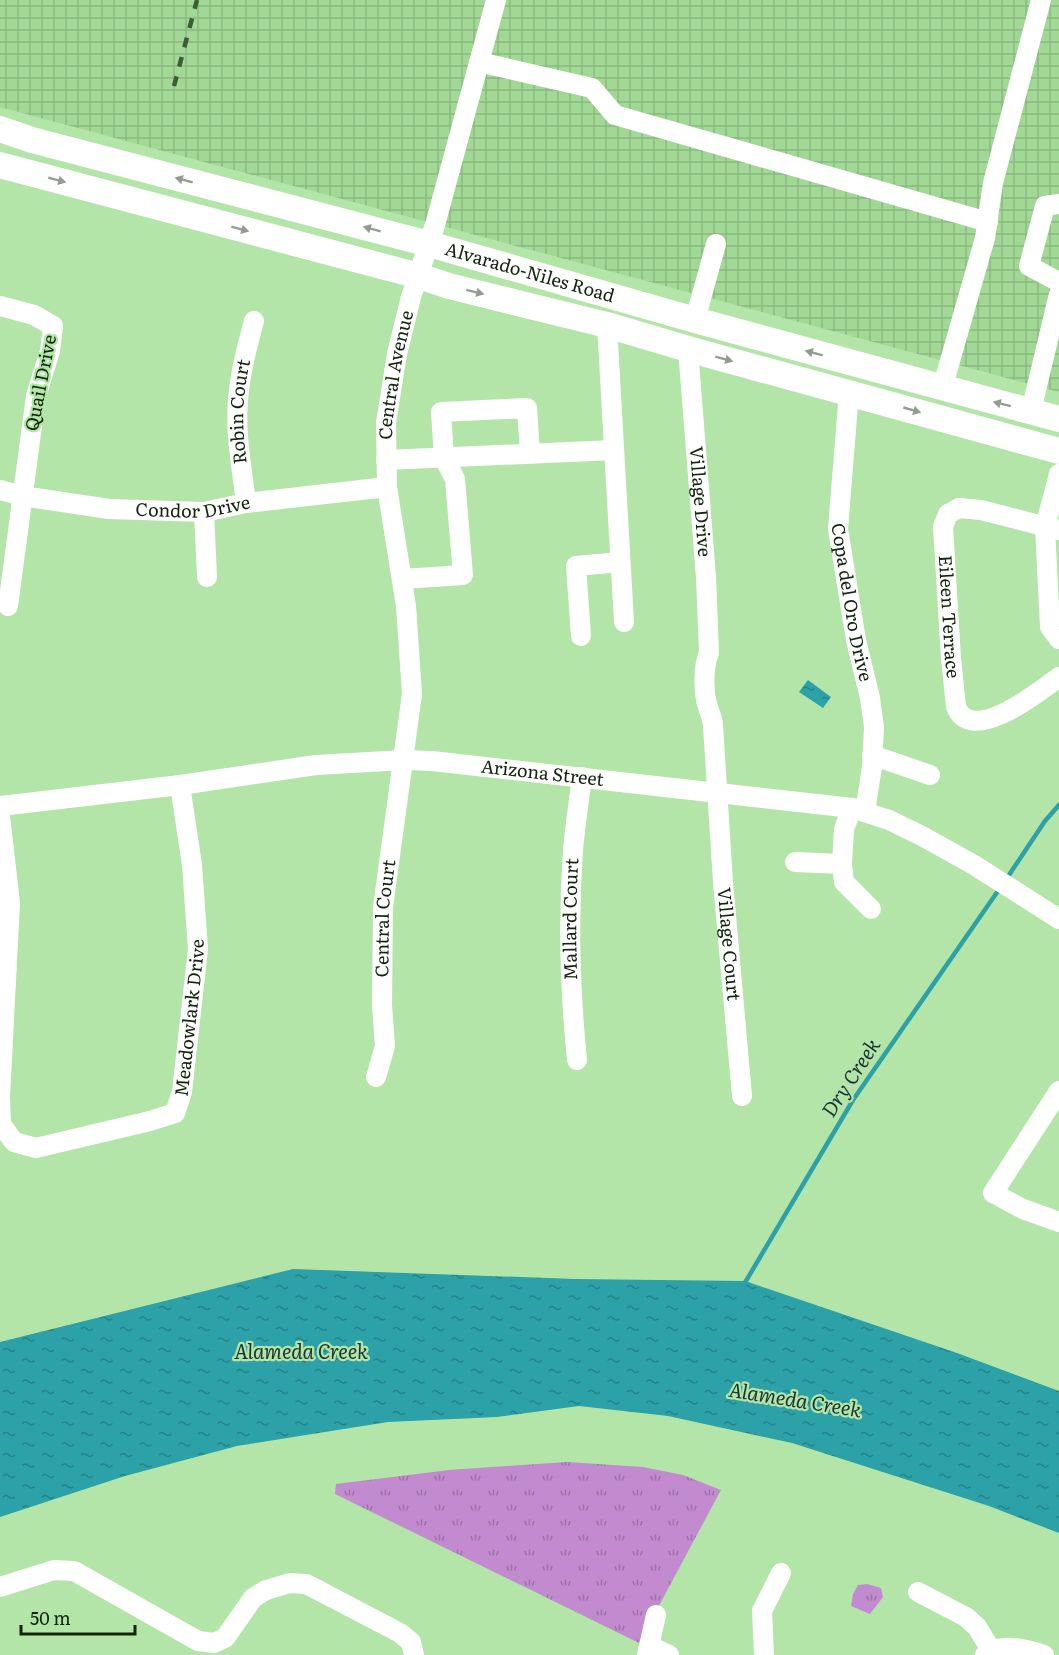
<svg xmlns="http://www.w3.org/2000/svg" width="1059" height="1655" viewBox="0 0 1059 1655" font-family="Literata,serif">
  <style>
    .industrial { fill: url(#industrial-grid) }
    .park { fill: url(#park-tufts) }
    .water { fill: url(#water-ripples) }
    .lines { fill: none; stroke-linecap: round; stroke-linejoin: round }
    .stream { stroke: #2ca1a7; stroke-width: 4.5 }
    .minor { stroke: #fff; stroke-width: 20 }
    .major { stroke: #fff; stroke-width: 26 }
    .rail { stroke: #3f5b38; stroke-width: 4.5; stroke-dasharray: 10 10; stroke-linecap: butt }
    .oneway { fill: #949c92 }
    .labels { text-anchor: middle; stroke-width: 4.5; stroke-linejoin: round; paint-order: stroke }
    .street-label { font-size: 18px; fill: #11240c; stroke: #b2e5a7 }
    .water-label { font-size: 20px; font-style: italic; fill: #1b3335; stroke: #b2e5a7 }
  </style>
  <defs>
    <pattern id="industrial-grid" width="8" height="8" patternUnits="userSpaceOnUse" patternTransform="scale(1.5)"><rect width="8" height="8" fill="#a2d895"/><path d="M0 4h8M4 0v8" fill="none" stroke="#8ab97f"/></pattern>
    <pattern id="park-tufts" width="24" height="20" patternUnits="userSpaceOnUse" patternTransform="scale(1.5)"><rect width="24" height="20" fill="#c28bcf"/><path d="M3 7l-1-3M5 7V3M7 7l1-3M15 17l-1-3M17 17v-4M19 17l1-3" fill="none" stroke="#9c71a6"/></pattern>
    <pattern id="water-ripples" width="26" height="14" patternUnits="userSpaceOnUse" patternTransform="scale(1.5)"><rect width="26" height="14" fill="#2ca1a7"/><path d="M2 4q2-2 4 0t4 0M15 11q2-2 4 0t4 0" fill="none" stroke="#248386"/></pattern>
  </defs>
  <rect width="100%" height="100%" fill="#b2e5a7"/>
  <path class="industrial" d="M0,0H1059V392L0,107Z"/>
  <g class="park">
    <path d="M567,1462L643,1467L683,1475L721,1490L639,1643L335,1494L336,1484L449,1470Z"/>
    <path d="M867,1584L881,1588L883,1597L870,1614L851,1606L853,1594L858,1585Z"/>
  </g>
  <g class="water">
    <path d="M808,680L831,697L823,708L799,692Z"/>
    <path d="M293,1269L575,1279L745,1281L957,1353L1059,1391V1533L989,1506L792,1443L668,1416L579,1406L497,1417L388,1422L237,1446L125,1476L0,1517V1342Z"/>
  </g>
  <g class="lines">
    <g class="stream">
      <path d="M1005,881L1045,821L1059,805"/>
      <path d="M743,1286L853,1100L1000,888"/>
    </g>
    <g class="minor">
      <path d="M479,62L592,88L615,115L988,222"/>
      <path d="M1059,204L1045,206L1029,266L1059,282"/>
      <path d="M0,306L34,315L53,326L50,351L36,396L8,606"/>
      <path d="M695,320L716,244"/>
      <path d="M607,325L624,622"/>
      <path id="s1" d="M688,349L706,577L709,653C703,666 703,693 708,707C710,715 713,718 713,726L723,882L742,1096"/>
      <path d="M942,389L985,238L993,183L1041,0"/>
      <path id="s2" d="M849,392L838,529L856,640L870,698L874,727L872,767L865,812"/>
      <path d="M1031,411L1059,294"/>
      <path d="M386,460L614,450"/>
      <path d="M1059,474L1045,527L1050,627L1059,639"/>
      <path id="s3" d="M0,490L22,496L109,509L204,512L246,503L387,487"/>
      <path id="s4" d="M246,503C242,469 235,434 238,400C240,373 247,347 254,321"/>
      <path d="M204,512L207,577"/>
      <path id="s5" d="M1059,530L981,510L959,508L948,514L943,527L951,658L956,707C972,746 1040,691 1059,677"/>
      <path d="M402,579L463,575L455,479L444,458L441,412L527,408L530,454"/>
      <path d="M581,636L576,566L620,562"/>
      <path d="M872,755L930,775"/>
      <path id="s6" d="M0,806L180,785L316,765L404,760L432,761L852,808L889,820L922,836L974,865L1059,919"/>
      <path d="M852,808L844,829L842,864L844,882L871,909"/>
      <path id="s7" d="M0,816L10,903L0,1097L1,1124L14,1142L36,1148L150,1121L175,1113L182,1092L198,949L192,865L180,785"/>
      <path d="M795,862L842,864"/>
      <path id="s8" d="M577,1060C570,991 568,920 573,850C575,826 579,801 582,777"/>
      <path id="s9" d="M376,1077L385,1046L382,1005L383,907L412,694L406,606L387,487L386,423L397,354L411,297L435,225L496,0"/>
      <path d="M1059,1091L993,1193L1023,1209L1059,1222"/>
      <path d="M0,1587L54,1570L74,1571L198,1641L214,1643L225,1638L253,1598L266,1590L290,1583L306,1584L314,1588L400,1633L411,1642L414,1655"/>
      <path d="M918,1592L966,1617L977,1627L991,1650"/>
      <path d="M650,1646L669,1655"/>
      <path d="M647,1655L656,1615"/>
      <path d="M764,1655L762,1611L781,1573"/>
      <path d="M985,1655C1002,1642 1026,1649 1044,1655"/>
    </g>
    <g class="major">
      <path id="s10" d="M0,129L32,140L429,244L695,320L1059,419"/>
      <path d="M0,165L419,276L449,286L607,325L688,349L1059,451"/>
    </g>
    <path class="rail" d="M174,86L197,0"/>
  </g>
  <defs><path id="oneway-solid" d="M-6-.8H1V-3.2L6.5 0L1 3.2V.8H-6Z" transform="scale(1.5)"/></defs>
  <g class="oneway">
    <use href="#oneway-solid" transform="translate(57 180) rotate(15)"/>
    <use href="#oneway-solid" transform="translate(184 180) rotate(-165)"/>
    <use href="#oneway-solid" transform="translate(240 229) rotate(15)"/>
    <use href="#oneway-solid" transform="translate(372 229) rotate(-165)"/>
    <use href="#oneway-solid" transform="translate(475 292) rotate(14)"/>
    <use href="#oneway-solid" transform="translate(814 353) rotate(-165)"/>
    <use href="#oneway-solid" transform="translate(724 359) rotate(15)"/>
    <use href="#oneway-solid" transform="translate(1002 404) rotate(-166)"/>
    <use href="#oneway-solid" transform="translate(912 410) rotate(16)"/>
  </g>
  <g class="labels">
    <g class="street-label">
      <text dy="6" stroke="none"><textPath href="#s10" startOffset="549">Alvarado-Niles Road</textPath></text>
      <text dy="6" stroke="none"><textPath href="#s9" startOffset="708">Central Avenue</textPath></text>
      <text transform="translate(41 383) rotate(-79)" y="6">Quail Drive</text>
      <text dy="6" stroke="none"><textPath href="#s4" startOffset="92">Robin Court</textPath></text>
      <text dy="6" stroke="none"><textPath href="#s1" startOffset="153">Village Drive</textPath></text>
      <text dy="6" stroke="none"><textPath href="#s3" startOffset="195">Condor Drive</textPath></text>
      <text dy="6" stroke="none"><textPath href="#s2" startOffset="212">Copa del Oro Drive</textPath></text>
      <text dy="6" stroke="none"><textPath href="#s5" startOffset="219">Eileen Terrace</textPath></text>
      <text dy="6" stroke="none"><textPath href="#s6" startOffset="546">Arizona Street</textPath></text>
      <text dy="6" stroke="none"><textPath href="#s9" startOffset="160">Central Court</textPath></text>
      <text dy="6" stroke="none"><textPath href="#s8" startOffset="141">Mallard Court</textPath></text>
      <text dy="6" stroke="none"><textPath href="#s1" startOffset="598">Village Court</textPath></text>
      <text dy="6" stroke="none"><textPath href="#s7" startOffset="594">Meadowlark Drive</textPath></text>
    </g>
    <g class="water-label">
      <text transform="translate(851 1078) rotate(-57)" y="7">Dry Creek</text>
      <text x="301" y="1359">Alameda Creek</text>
      <text transform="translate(795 1400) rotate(9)" y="7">Alameda Creek</text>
    </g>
  </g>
  <path d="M21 1625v9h114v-9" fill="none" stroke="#11240c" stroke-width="3"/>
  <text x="30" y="1625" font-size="18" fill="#11240c" stroke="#b2e5a7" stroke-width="4.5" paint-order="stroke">50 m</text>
</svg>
